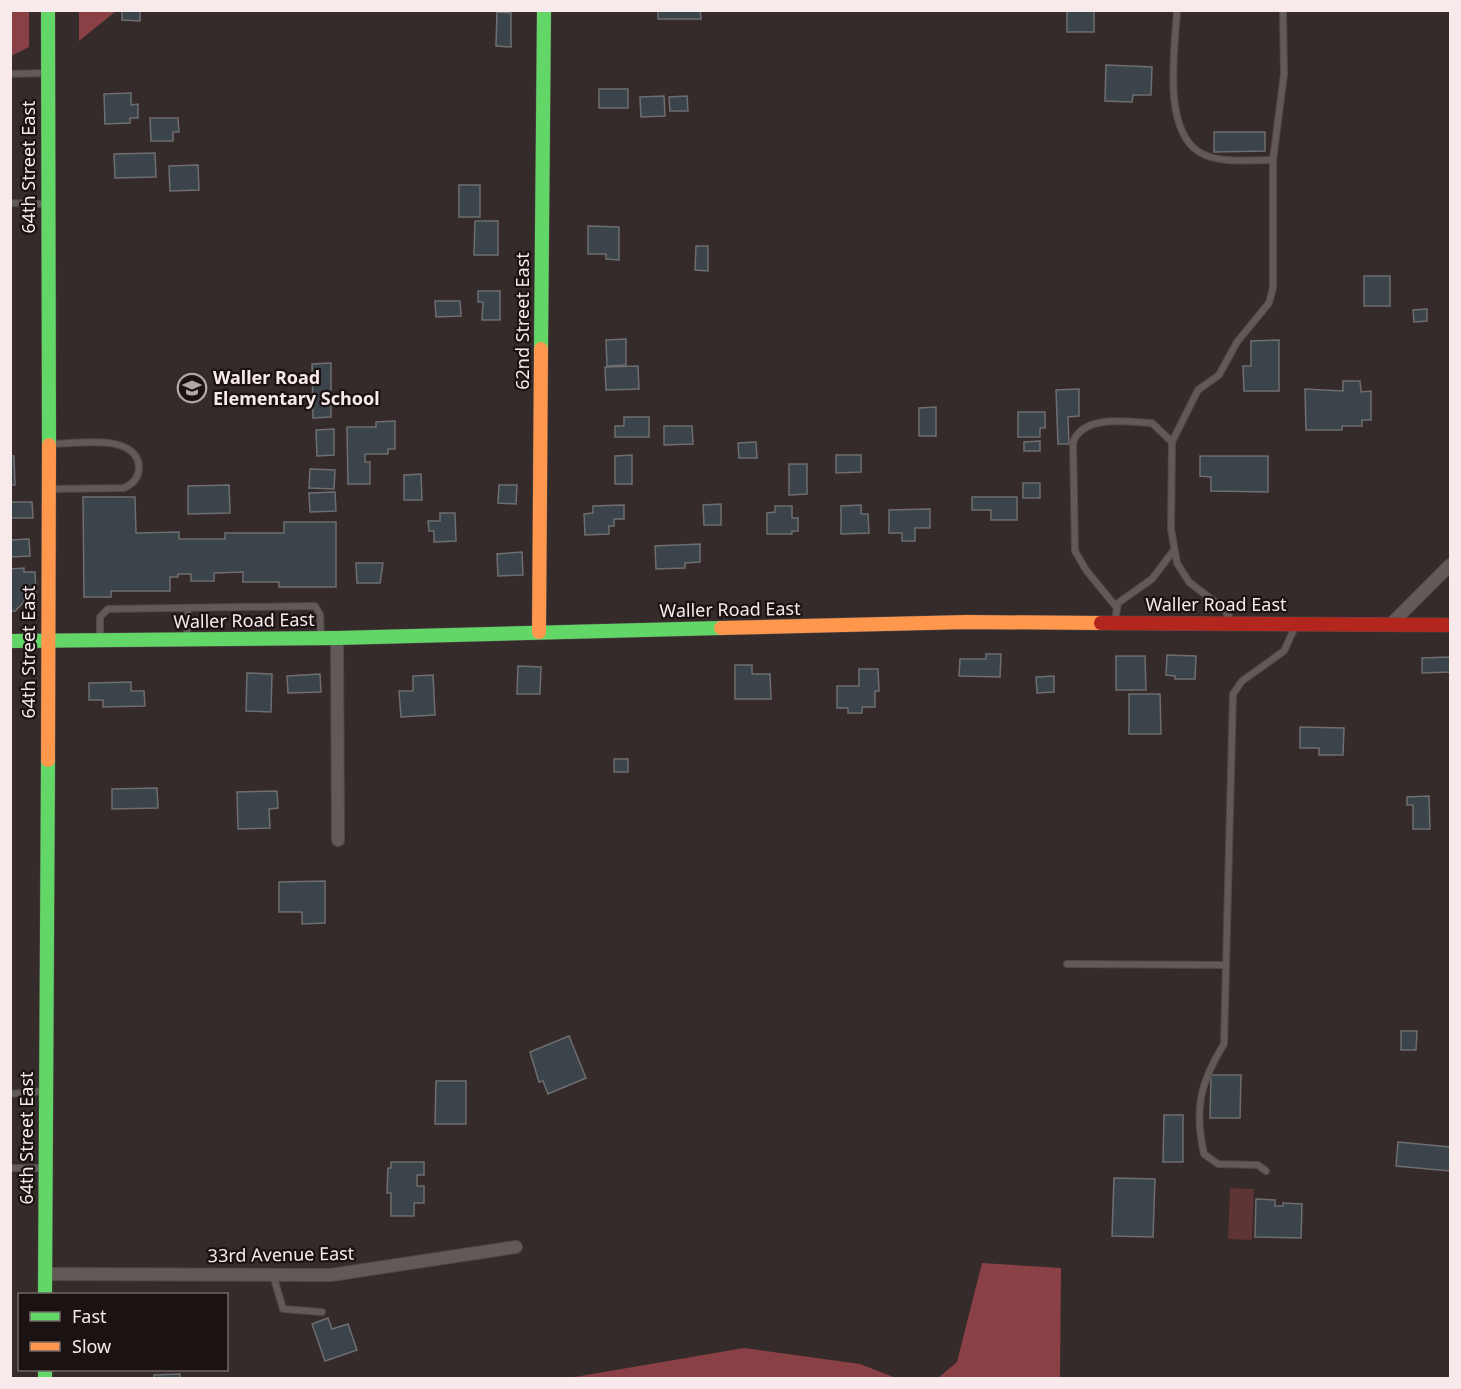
<svg xmlns="http://www.w3.org/2000/svg" width="1461" height="1389" viewBox="0 0 1461 1389" font-family="'Noto Sans',sans-serif">
  <style>
    .green { fill: #5e3435 }
    .forest { fill: #8a4145 }
    .building { fill: #3a444a; stroke: #6e6e70; stroke-width: 1.5 }
    .lines { fill: none; stroke-linecap: round; stroke-linejoin: round }
    .lane-casing { stroke: #514848; stroke-width: 8 }
    .street-casing { stroke: #514848; stroke-width: 14 }
    .fast-casing { stroke: #514848; stroke-width: 15 }
    .slow-casing { stroke: #514848; stroke-width: 15 }
    .jam-casing { stroke: #514848; stroke-width: 15 }
    .lane { stroke: #625959; stroke-width: 6 }
    .street { stroke: #625959; stroke-width: 12 }
    .fast { stroke: #63d668; stroke-width: 14 }
    .slow { stroke: #ff974d; stroke-width: 14 }
    .jam { stroke: #b3261e; stroke-width: 14 }
    .labels { text-anchor: middle; stroke-width: 4.5; stroke-linejoin: round; paint-order: stroke }
    .street-label { font-size: 18px; fill: #f8eaea; stroke: #1b1212 }
    .poi-label { font-size: 18px; font-weight: bold; fill: #f8eaea; stroke: #1b1212; text-anchor: start }
  </style>
  <rect width="100%" height="100%" fill="#362b2b"/>
  <path class="green" d="M1230,1188L1254,1189L1252,1240L1228,1239Z"/>
  <g class="forest">
    <path d="M10,11H29V47L11,56Z"/>
    <path d="M79,11V10L116,11L79,41Z"/>
    <path d="M982,1263L1061,1268L1060,1378H938L957,1362Z"/>
    <path d="M744,1348L860,1364L896,1378H569Z"/>
  </g>
  <g class="building">
    <path d="M122,10H140V21L122,20Z"/>
    <path d="M658,10H700L701,19H658Z"/>
    <rect x="1067" y="10" width="27" height="22"/>
    <path d="M497,12L511,13V47L496,46Z"/>
    <path d="M1106,65L1152,67L1151,95H1133L1132,102L1105,101Z"/>
    <rect x="599" y="89" width="29" height="19"/>
    <path d="M131,93V105L138,104V118H130V123L105,124L104,94Z"/>
    <path d="M664,96L665,116L641,117L640,97Z"/>
    <path d="M687,96L688,111H670L669,97Z"/>
    <path d="M150,118H178L179,132H173V141H151Z"/>
    <path d="M1214,132H1265V151L1214,152Z"/>
    <path d="M155,153L156,177L115,178L114,154Z"/>
    <path d="M198,165L199,190L170,191L169,166Z"/>
    <rect x="459" y="185" width="21" height="32"/>
    <path d="M475,221H498V255H474Z"/>
    <path d="M588,226L619,227V260L606,259V254H588Z"/>
    <path d="M696,246H708V271L695,270Z"/>
    <rect x="1364" y="276" width="26" height="30"/>
    <path d="M478,291H500V320H482L483,302H478Z"/>
    <path d="M435,301H460L461,316L436,317Z"/>
    <path d="M1427,309V321L1414,322L1413,310Z"/>
    <path d="M626,339V365L607,366L606,340Z"/>
    <path d="M1279,340V391H1244L1243,366H1251V341Z"/>
    <path d="M331,363V417L313,418L312,364Z"/>
    <path d="M638,366L639,389L606,390L605,367Z"/>
    <path d="M1343,381H1360L1361,392L1371,391V420H1362V426H1342V430H1306L1305,389L1343,391Z"/>
    <path d="M1079,389V416L1068,417L1069,444H1058L1056,390Z"/>
    <path d="M936,407V436H919V408Z"/>
    <path d="M1018,412H1045V428H1040V437H1018Z"/>
    <path d="M624,417H649V437H615V426H624Z"/>
    <path d="M395,421V449H388V454H365V462H370V484H348L347,427H376V422Z"/>
    <path d="M664,426H692L693,444L664,445Z"/>
    <path d="M334,429V455L317,456L316,430Z"/>
    <path d="M1040,441V451H1024V442Z"/>
    <path d="M756,442L757,458H739L738,443Z"/>
    <path d="M632,455V484H615V456Z"/>
    <path d="M836,455H861V472L836,473Z"/>
    <path d="M10,456H14L15,485H10Z"/>
    <path d="M1200,456H1268V492L1211,491V477L1200,476Z"/>
    <path d="M789,464H807V494L789,495Z"/>
    <path d="M310,469L335,470L334,489L309,488Z"/>
    <path d="M421,474L422,500H404V475Z"/>
    <rect x="1023" y="483" width="17" height="15"/>
    <path d="M229,485L230,513L188,514V486Z"/>
    <path d="M499,485H517L516,504L498,503Z"/>
    <path d="M335,492L336,511L310,512L309,493Z"/>
    <path d="M83,497H135L136,533L179,532V539H225V533H284V522H336V587H279V582H243V572L214,573V581H191V574H178V577H170V591H111V597H84Z"/>
    <path d="M972,497H1017V520H991V510H972Z"/>
    <path d="M10,502H32L33,518H10Z"/>
    <path d="M721,504V525H704L703,505Z"/>
    <path d="M624,505V519H614V526H609V534L585,535L584,514L593,513V506Z"/>
    <path d="M861,505V514H868L869,533L841,534V506Z"/>
    <path d="M775,506H792V518H798V531H792V534H767V513L775,512Z"/>
    <path d="M930,509V528H915V541H902V533H889V510Z"/>
    <path d="M440,513H455L456,541L434,542V531H429L428,521H440Z"/>
    <path d="M29,539L30,556L10,557V540Z"/>
    <path d="M700,544V562L685,563V568L656,569L655,546Z"/>
    <path d="M522,552L523,575L498,576L497,554Z"/>
    <path d="M356,563H383L380,583H357Z"/>
    <path d="M24,568V572H35L36,595H24V602L15,611H10V569Z"/>
    <path d="M986,654H1001L1000,677L959,676L960,659H986Z"/>
    <path d="M1167,655L1196,656L1195,679H1175V676L1166,675Z"/>
    <path d="M1116,656H1145L1146,690H1116Z"/>
    <path d="M1450,657V672L1422,673V658Z"/>
    <path d="M735,665H752V674H770L771,699H735Z"/>
    <path d="M518,666L541,667L540,694H517Z"/>
    <path d="M859,669H878L879,691H875V707H862V713H848V708H837V686H859Z"/>
    <path d="M247,673L272,674L271,712L246,711Z"/>
    <path d="M320,674L321,692L288,693L287,676Z"/>
    <path d="M433,675L435,715L401,717L399,691H413V676Z"/>
    <path d="M1054,676V692L1037,693L1036,677Z"/>
    <path d="M131,682V691H144L145,706L103,707V700H89V683Z"/>
    <path d="M1129,694H1160L1161,734H1129Z"/>
    <path d="M1300,727L1344,728L1343,755H1319V748H1300Z"/>
    <rect x="614" y="759" width="14" height="13"/>
    <path d="M157,788L158,808L112,809V789Z"/>
    <path d="M277,791L278,808L269,809L270,828L238,829L237,792Z"/>
    <path d="M1429,796L1430,829H1413V805H1407V797Z"/>
    <path d="M325,881V923L302,924V912H279V882Z"/>
    <path d="M1401,1031H1417L1416,1050H1401Z"/>
    <path d="M569,1036L586,1078L548,1094L543,1081L539,1082L530,1052Z"/>
    <path d="M1211,1075H1241L1240,1118H1210Z"/>
    <path d="M436,1081H466V1124H435Z"/>
    <path d="M1164,1115H1183V1162H1163Z"/>
    <path d="M1398,1142L1450,1147V1171L1396,1166Z"/>
    <path d="M391,1162H424V1175H417V1186H424V1203H414V1216H391V1193H387L388,1168H391Z"/>
    <path d="M1114,1178L1155,1179L1153,1237L1112,1236Z"/>
    <path d="M1256,1199L1275,1200V1206H1283V1203L1302,1204L1301,1238L1255,1237Z"/>
    <path d="M328,1318L332,1329L348,1324L357,1350L325,1361L312,1324Z"/>
    <path d="M180,1374V1378H154V1375Z"/>
  </g>
  <g class="lines">
    <g class="lane-casing">
      <g id="lane">
        <path d="M1177,10C1175,49 1162,128 1199,152C1218,164 1251,160 1273,160"/>
        <path d="M10,74L47,73"/>
        <path d="M10,203L47,204"/>
        <path d="M49,489L124,488C133,484 139,478 139,467C137,432 75,444 50,444"/>
        <path d="M1117,608L1086,570L1075,551L1073,442C1084,414 1127,422 1152,423L1172,442"/>
        <path d="M1115,620L1118,603L1152,579L1174,550"/>
        <path d="M1231,620L1224,609L1189,582L1177,563L1171,529L1172,442L1198,390L1219,375L1237,342L1269,303L1273,288V160L1284,74L1283,10"/>
        <path d="M187,637L188,608"/>
        <path d="M100,639V617L108,609L315,606L320,614L321,637"/>
        <path d="M1067,964L1226,965"/>
        <path d="M10,1094L45,1091"/>
        <path d="M10,1168H43"/>
        <path d="M1266,1171L1258,1165L1218,1164L1204,1154C1194,1109 1200,1083 1224,1044L1233,694L1242,681L1284,651L1295,627"/>
        <path d="M273,1275L283,1309L322,1312"/>
      </g>
    </g>
    <g class="street-casing">
      <g id="street">
        <path d="M1391,624L1450,565"/>
        <path d="M337,638L338,840"/>
        <path d="M45,1274L331,1275L516,1247"/>
      </g>
    </g>
    <g class="fast-casing">
      <g id="fast">
        <path d="M48,10L49,445"/>
        <path d="M541,349L544,10"/>
        <path d="M10,641L337,638L721,628"/>
        <path d="M45,1294L48,760"/>
        <path d="M45,1370V1378"/>
      </g>
    </g>
    <g class="slow-casing">
      <g id="slow">
        <path d="M721,628L967,622L1101,623"/>
        <path d="M539,632L541,349"/>
        <path d="M48,760L49,445"/>
      </g>
    </g>
    <g class="jam-casing">
      <path id="jam" d="M1101,623L1450,625"/>
    </g>
    <use href="#lane" class="lane"/>
    <use href="#street" class="street"/>
    <use href="#fast" class="fast"/>
    <use href="#slow" class="slow"/>
    <use href="#jam" class="jam"/>
  </g>
  <defs>
    <g id="school-ring" transform="scale(1.5)"><circle r="9.5" fill="#1b1212" stroke="#b4a7a7" stroke-width="1.5"/><path d="M0-5L7-2L0 1L-7-2ZM-4 1L0 2.5L4 1V4Q0 6-4 4Z" fill="#b4a7a7"/></g>
  </defs>
  <g fill-rule="evenodd">
    <use href="#school-ring" x="192" y="388"/>
  </g>
  <g class="labels">
    <g class="street-label">
      <text transform="translate(29 167) rotate(-90)" y="6">64th Street East</text>
      <text transform="translate(523 321) rotate(-90)" y="6">62nd Street East</text>
      <text x="1216" y="611">Waller Road East</text>
      <text transform="translate(730 610) rotate(-1)" y="6">Waller Road East</text>
      <text transform="translate(244 621) rotate(-1)" y="6">Waller Road East</text>
      <text transform="translate(29 652) rotate(-90)" y="6">64th Street East</text>
      <text transform="translate(27 1138) rotate(-90)" y="6">64th Street East</text>
      <text transform="translate(281 1255) rotate(-1)" y="6">33rd Avenue East</text>
    </g>
    <g class="poi-label">
      <text x="213" y="384">Waller Road<tspan x="213" dy="21">Elementary School</tspan></text>
    </g>
  </g>
  <rect width="1461" height="1389" fill="none" stroke="#f8eaea" stroke-width="24"/>
  <rect x="18" y="1293" width="210" height="78" fill="#1b1212" stroke="#736868" stroke-width="1.5"/>
  <rect x="30" y="1312" width="30" height="9" fill="#63d668" stroke="#736868" stroke-width="1.5"/>
  <text x="72" y="1323" font-size="18" fill="#f8eaea">Fast</text>
  <rect x="30" y="1342" width="30" height="9" fill="#ff974d" stroke="#736868" stroke-width="1.5"/>
  <text x="72" y="1353" font-size="18" fill="#f8eaea">Slow</text>
</svg>
